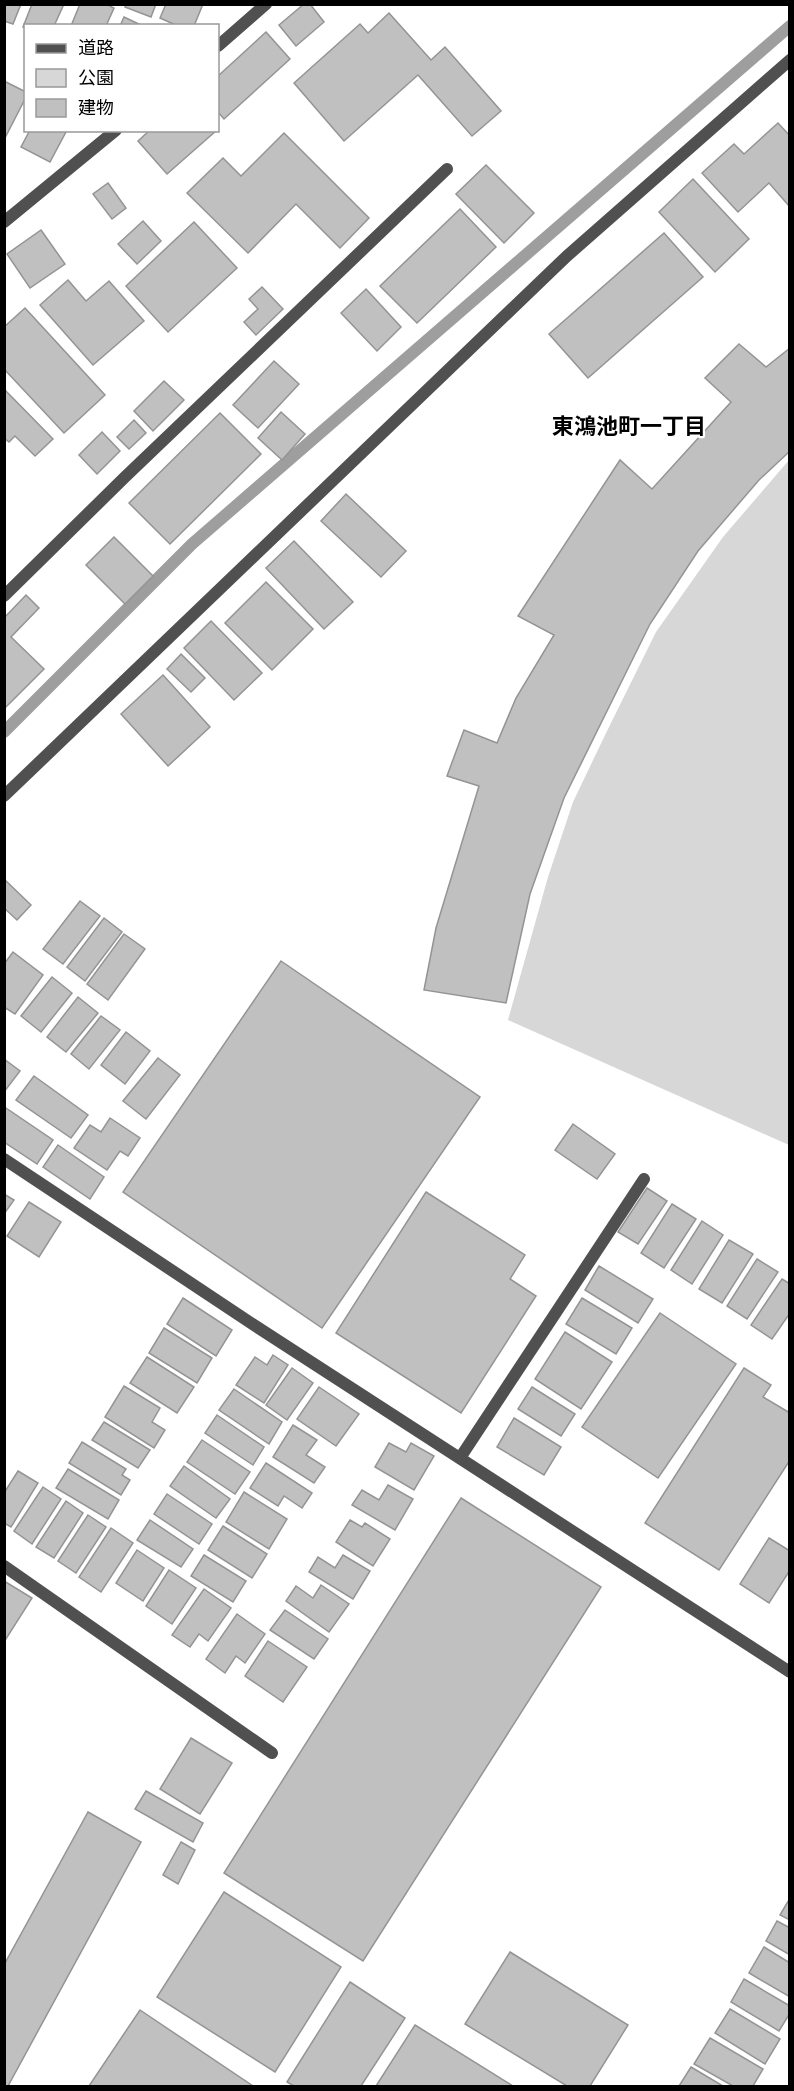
<svg xmlns="http://www.w3.org/2000/svg" width="794" height="2091" viewBox="0 0 794 2091" font-family="Roboto,'Noto Sans JP',sans-serif">
  <style>
    .green { fill: #d7d7d7 }
    .lines { fill: none; stroke-linecap: round; stroke-linejoin: round }
    .stream { stroke: #9e9e9e; stroke-width: 12 }
    .building { fill: #c0c0c0; stroke: #949494; stroke-width: 1.5 }
    .minor { stroke: #505050; stroke-width: 12 }
    .tertiary { stroke: #505050; stroke-width: 12 }
    .labels { text-anchor: middle; stroke-width: 4.5; stroke-linejoin: round; paint-order: stroke }
    .neighbourhood-label { font-size: 22px; font-weight: bold; fill: #000; stroke: #fff }
  </style>
  <rect width="100%" height="100%" fill="#fff"/>
  <path class="green" d="M789,460V1145L508,1020L548,877L573,802L607,731L656,632L723,537Z"/>
  <g class="lines">
    <path class="stream" d="M4,732L192,544L790,26"/>
  </g>
  <g class="building">
    <path d="M4,4H21L13,24L4,21Z"/>
    <path d="M32,4H64L54,26H26V28L23,27Z"/>
    <path d="M80,4H106L114,8L106,26H71Z"/>
    <path d="M126,4H156L151,17L125,7Z"/>
    <path d="M166,4H203L194,26H178L160,18Z"/>
    <path d="M304,4H310L324,22L296,46L279,25Z"/>
    <path d="M389,13L431,60L445,47L501,111L472,136L418,75L344,141L294,83L360,24L368,33Z"/>
    <path d="M124,17L143,26H120Z"/>
    <path d="M266,32L290,59L224,119L218,112V76Z"/>
    <path d="M4,81L26,92V97L5,138Z"/>
    <path d="M778,123L790,136V207L769,183L738,212L702,173L734,144L744,154Z"/>
    <path d="M30,130H67L50,162L21,147Z"/>
    <path d="M150,130H217L167,174L138,141Z"/>
    <path d="M284,133L369,218L340,248L296,204L248,253L187,193L223,158L241,176Z"/>
    <path d="M486,165L534,213L504,243L456,194Z"/>
    <path d="M693,179L749,239L715,272L659,212Z"/>
    <path d="M108,183L126,208L112,219L93,194Z"/>
    <path d="M460,209L496,247L417,323L380,286Z"/>
    <path d="M143,221L161,241L137,264L118,244Z"/>
    <path d="M194,222L237,268L168,332L126,286Z"/>
    <path d="M41,230L65,264L30,288L7,254Z"/>
    <path d="M664,233L703,277L588,378L549,334Z"/>
    <path d="M68,280L86,301L109,281L144,321L93,365L40,305Z"/>
    <path d="M262,287L283,309L256,335L244,322L258,309L249,299Z"/>
    <path d="M366,289L401,327L377,351L341,313Z"/>
    <path d="M25,308L105,395L64,433L4,369V327Z"/>
    <path d="M739,344L766,367L790,348V451L759,480L698,551L650,624L564,798L530,894L506,1003L424,990L436,928L479,786L447,776L464,730L497,743L516,698L554,635L518,616L620,460L652,489L731,402L705,378Z"/>
    <path d="M274,361L299,384L258,428L233,405Z"/>
    <path d="M164,381L184,400L153,431L134,411Z"/>
    <path d="M4,389L53,439L35,456L15,436L9,442L4,438Z"/>
    <path d="M281,412L305,434L282,460L258,438Z"/>
    <path d="M220,413L261,454L170,544L129,503Z"/>
    <path d="M134,420L146,433L129,449L117,437Z"/>
    <path d="M102,432L120,451L97,474L79,455Z"/>
    <path d="M346,494L406,551L381,577L321,521Z"/>
    <path d="M114,537L153,576L125,604L86,565Z"/>
    <path d="M294,541L353,602L324,629L266,568Z"/>
    <path d="M266,582L313,629L272,670L225,623Z"/>
    <path d="M26,595L39,608L11,637L44,669L4,709V618Z"/>
    <path d="M211,621L262,673L234,700L184,648Z"/>
    <path d="M181,654L205,678L191,692L167,669Z"/>
    <path d="M163,675L210,727L168,766L121,714Z"/>
    <path d="M4,879L31,905L17,920L4,908Z"/>
    <path d="M80,901L100,916L63,964L43,949Z"/>
    <path d="M104,918L122,932L85,981L67,967Z"/>
    <path d="M124,934L145,949L108,1000L87,984Z"/>
    <path d="M13,952L43,975L15,1014L4,1007V964Z"/>
    <path d="M281,961L480,1097L322,1328L123,1192Z"/>
    <path d="M52,977L72,993L41,1032L21,1016Z"/>
    <path d="M78,997L98,1013L66,1052L47,1037Z"/>
    <path d="M101,1016L120,1030L89,1069L71,1054Z"/>
    <path d="M126,1032L150,1051L125,1084L101,1065Z"/>
    <path d="M158,1058L180,1075L146,1119L123,1101Z"/>
    <path d="M4,1059L20,1071L4,1092Z"/>
    <path d="M34,1076L88,1115L71,1138L16,1100Z"/>
    <path d="M6,1108L53,1140L37,1164L4,1142V1111Z"/>
    <path d="M110,1118L140,1138L128,1156L120,1151L107,1170L74,1148L90,1125L101,1132Z"/>
    <path d="M573,1124L615,1154L597,1179L555,1150Z"/>
    <path d="M58,1145L104,1177L90,1199L43,1167Z"/>
    <path d="M647,1188L667,1201L638,1244L618,1232Z"/>
    <path d="M426,1192L525,1255L510,1279L536,1296L461,1413L336,1333Z"/>
    <path d="M4,1194L14,1200L4,1214Z"/>
    <path d="M29,1202L61,1222L39,1257L7,1236Z"/>
    <path d="M672,1204L696,1219L664,1268L641,1253Z"/>
    <path d="M702,1221L723,1235L692,1284L671,1270Z"/>
    <path d="M729,1240L753,1254L722,1303L699,1289Z"/>
    <path d="M757,1259L778,1272L747,1319L727,1306Z"/>
    <path d="M599,1266L653,1299L638,1323L585,1290Z"/>
    <path d="M782,1279L790,1284V1313L772,1339L751,1325Z"/>
    <path d="M183,1298L232,1330L216,1356L167,1324Z"/>
    <path d="M582,1298L632,1328L616,1354L566,1324Z"/>
    <path d="M660,1313L736,1364L658,1478L582,1427Z"/>
    <path d="M164,1328L212,1358L197,1383L149,1353Z"/>
    <path d="M565,1332L612,1362L581,1409L535,1379Z"/>
    <path d="M273,1355L288,1365L264,1403L236,1385L255,1357L267,1365Z"/>
    <path d="M147,1357L194,1387L177,1413L130,1383Z"/>
    <path d="M292,1368L313,1383L287,1420L266,1405Z"/>
    <path d="M744,1368L771,1385L763,1397L790,1413V1460L719,1570L645,1523Z"/>
    <path d="M124,1386L160,1408L152,1422L165,1430L154,1448L105,1417Z"/>
    <path d="M319,1387L359,1414L336,1446L297,1419Z"/>
    <path d="M532,1387L575,1414L561,1436L518,1409Z"/>
    <path d="M234,1389L282,1422L269,1444L219,1410Z"/>
    <path d="M217,1415L264,1447L253,1465L205,1433Z"/>
    <path d="M514,1418L561,1447L544,1475L497,1447Z"/>
    <path d="M104,1422L150,1450L138,1468L92,1440Z"/>
    <path d="M293,1425L317,1440L306,1455L325,1467L314,1483L273,1457Z"/>
    <path d="M202,1440L250,1472L235,1494L187,1462Z"/>
    <path d="M82,1442L126,1469L122,1475L130,1480L121,1495L69,1463Z"/>
    <path d="M389,1443L406,1452L411,1443L434,1456L414,1490L375,1467Z"/>
    <path d="M266,1463L312,1493L302,1508L284,1496L278,1506L250,1488Z"/>
    <path d="M184,1466L230,1499L216,1518L170,1486Z"/>
    <path d="M68,1469L119,1500L108,1519L56,1488Z"/>
    <path d="M18,1471L38,1483L11,1527L4,1523V1493Z"/>
    <path d="M388,1485L413,1499L395,1530L352,1505L362,1490L379,1500Z"/>
    <path d="M43,1487L61,1499L32,1544L14,1531Z"/>
    <path d="M244,1492L287,1519L269,1549L226,1522Z"/>
    <path d="M167,1494L212,1524L199,1544L154,1514Z"/>
    <path d="M461,1498L601,1587L363,1961L224,1873Z"/>
    <path d="M66,1501L83,1513L54,1558L36,1547Z"/>
    <path d="M88,1515L106,1527L76,1573L58,1561Z"/>
    <path d="M150,1520L193,1549L181,1567L137,1540Z"/>
    <path d="M350,1520L362,1527L365,1523L390,1539L373,1566L336,1542Z"/>
    <path d="M223,1526L267,1554L252,1578L208,1550Z"/>
    <path d="M111,1528L133,1543L101,1592L79,1577Z"/>
    <path d="M769,1538L790,1551V1570L769,1603L740,1584Z"/>
    <path d="M137,1550L164,1568L143,1601L116,1583Z"/>
    <path d="M204,1555L246,1581L233,1602L191,1576Z"/>
    <path d="M343,1555L370,1571L353,1599L309,1572L318,1557L335,1568Z"/>
    <path d="M169,1570L196,1588L172,1624L146,1606Z"/>
    <path d="M4,1581L32,1598L4,1642Z"/>
    <path d="M321,1585L349,1604L329,1632L286,1601L296,1586L313,1598Z"/>
    <path d="M204,1589L231,1608L208,1641L199,1634L190,1647L172,1635Z"/>
    <path d="M285,1610L328,1639L314,1659L270,1630Z"/>
    <path d="M237,1614L265,1634L245,1663L236,1656L225,1673L206,1659Z"/>
    <path d="M268,1641L307,1667L283,1702L245,1676Z"/>
    <path d="M191,1738L232,1763L200,1814L160,1789Z"/>
    <path d="M146,1791L203,1823L193,1842L135,1809Z"/>
    <path d="M88,1812L141,1842L8,2086H4V1965Z"/>
    <path d="M181,1842L195,1850L178,1884L163,1875Z"/>
    <path d="M224,1892L341,1967L275,2072L157,1997Z"/>
    <path d="M790,1898V1920L780,1915Z"/>
    <path d="M777,1921L790,1928V1955L766,1941Z"/>
    <path d="M764,1947L790,1963V1997L749,1973Z"/>
    <path d="M510,1952L628,2025L590,2086H567L465,2024Z"/>
    <path d="M744,1979L790,2006V2013L779,2031L731,2002Z"/>
    <path d="M350,1982L405,2018L361,2086H294L287,2082Z"/>
    <path d="M730,2009L780,2039L765,2064L715,2033Z"/>
    <path d="M140,2010L253,2086H89Z"/>
    <path d="M415,2025L513,2086H376Z"/>
    <path d="M710,2038L763,2069L753,2086H733L694,2064Z"/>
    <path d="M691,2067L723,2086H679Z"/>
  </g>
  <g class="lines">
    <g class="minor">
      <path d="M218,46L266,4"/>
      <path d="M4,222L116,130"/>
      <path d="M4,596L125,477L447,169"/>
      <path d="M4,1159L254,1325L790,1672"/>
      <path d="M460,1458L644,1179"/>
      <path d="M4,1566L272,1753"/>
    </g>
    <path class="tertiary" d="M4,796L567,256L790,60"/>
  </g>
  <g class="labels">
    <g class="neighbourhood-label">
      <text x="629" y="434">東鴻池町一丁目</text>
    </g>
  </g>
  <rect width="794" height="2091" fill="none" stroke="#000000" stroke-width="12"/>
  <rect x="24" y="24" width="195" height="108" fill="#ffffff" stroke="#999999" stroke-width="1.5"/>
  <rect x="36" y="44" width="30" height="9" fill="#505050" stroke="#999999" stroke-width="1.5"/>
  <text x="78" y="54" font-size="18" fill="#000000">道路</text>
  <rect x="36" y="69" width="30" height="18" fill="#d7d7d7" stroke="#999999" stroke-width="1.5"/>
  <text x="78" y="84" font-size="18" fill="#000000">公園</text>
  <rect x="36" y="99" width="30" height="18" fill="#c0c0c0" stroke="#999999" stroke-width="1.5"/>
  <text x="78" y="114" font-size="18" fill="#000000">建物</text>
</svg>
